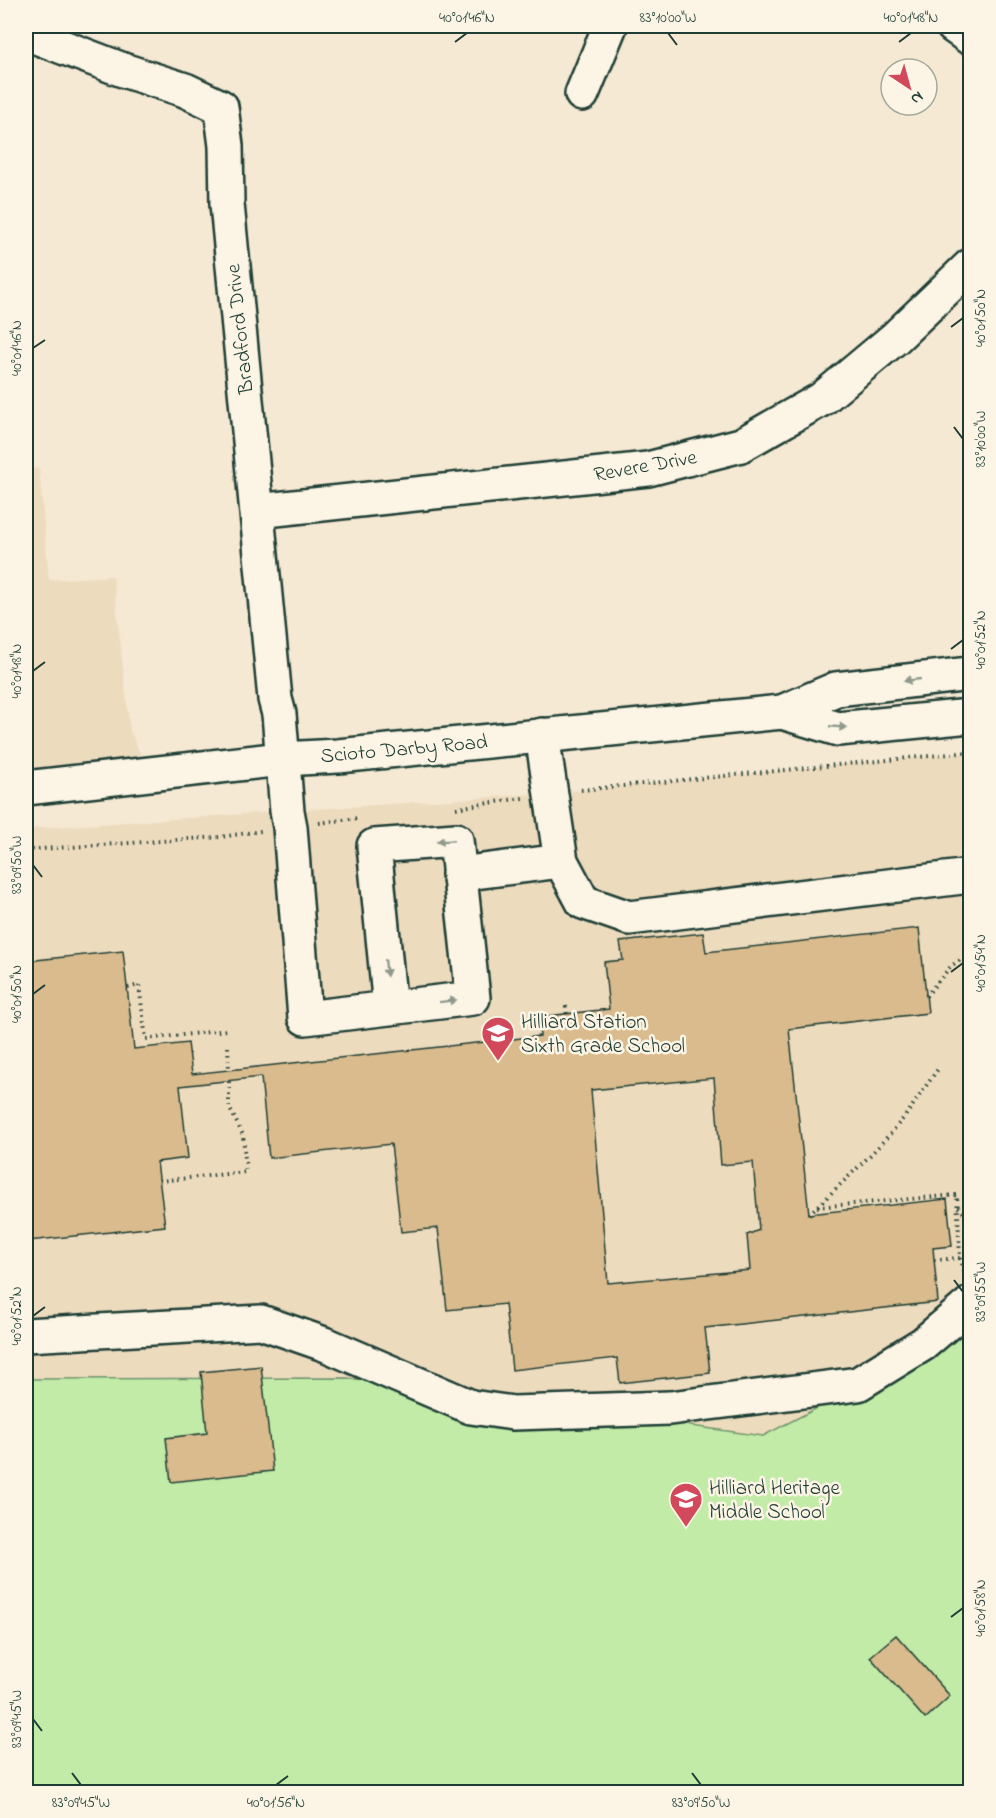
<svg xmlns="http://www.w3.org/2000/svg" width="996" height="1818" viewBox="0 0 996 1818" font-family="'Indie Flower',sans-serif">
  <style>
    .built { fill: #eddbbe }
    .green { fill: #c1eba7; stroke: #70946e; stroke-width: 1.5 }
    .building { fill: #d9bb8d; stroke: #1f3d34; stroke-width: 1.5; fill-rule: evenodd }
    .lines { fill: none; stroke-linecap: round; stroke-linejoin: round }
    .minor-casing { stroke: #1f3d34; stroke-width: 38 }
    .major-casing { stroke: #1f3d34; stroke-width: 38 }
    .path { stroke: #1f3d34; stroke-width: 4; stroke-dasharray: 1.5 4.5; stroke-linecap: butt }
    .minor { stroke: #fcf5e5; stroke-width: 33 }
    .major { stroke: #fcf5e5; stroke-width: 33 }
    .oneway { fill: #8e998c }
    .ticks { fill: none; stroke: #1f3d34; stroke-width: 2 }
    .labels { text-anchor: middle; stroke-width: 5; stroke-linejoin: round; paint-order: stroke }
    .street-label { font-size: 21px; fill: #1f3d34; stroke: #fcf5e5 }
    .poi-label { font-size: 21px; fill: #1f3d34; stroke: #fcf5e5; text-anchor: start }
    .neatline { fill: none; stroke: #1f3d34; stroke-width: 2 }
    .ticks-label { font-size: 15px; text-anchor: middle; fill: #1f3d34 }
  </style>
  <rect width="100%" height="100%" fill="#f5e9d3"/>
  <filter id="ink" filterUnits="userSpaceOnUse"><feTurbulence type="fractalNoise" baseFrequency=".0167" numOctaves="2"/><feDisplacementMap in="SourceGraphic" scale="12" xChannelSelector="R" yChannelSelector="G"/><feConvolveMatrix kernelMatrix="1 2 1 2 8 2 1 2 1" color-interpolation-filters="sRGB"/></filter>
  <g filter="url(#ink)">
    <g class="built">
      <path d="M39,468L49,580L113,576L130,731L150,775L26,788V469Z"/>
      <path d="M970,752V1792H26V829L550,793Z"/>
    </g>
    <path class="green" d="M970,1329V1792H26V1379L347,1378L763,1436Z"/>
    <g class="building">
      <path d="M919,928L928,1013L789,1029L809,1214L947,1199L952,1246L933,1248L938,1302L705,1328L710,1373L620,1383L617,1358L512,1370L505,1304L447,1310L438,1228L401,1232L391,1144L269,1158L261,1077L180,1086L188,1158L157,1162L165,1226L29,1241L26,1209V961L123,951L134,1049L188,1043L192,1074L540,1036L538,1017L609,1009L604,962L623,960L620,942L703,933L706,952ZM714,1078L721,1165L753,1162L759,1230L747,1235L750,1270L608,1283L591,1090Z"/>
      <path d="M261,1366L273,1471L171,1482L166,1438L207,1433L201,1372Z"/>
      <path d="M896,1635L950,1696L925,1719L870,1657Z"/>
    </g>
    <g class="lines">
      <g class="minor-casing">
        <g id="minor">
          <path d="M953,26L970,38"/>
          <path d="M26,33L123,70L185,90L221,107L226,146L227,204L275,699L279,714L287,811L290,827L305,1018L473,998L456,840L374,846L390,1008"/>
          <path d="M582,94L610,26"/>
          <path d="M257,511L648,469L741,445L822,399L895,338L970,266"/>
          <path d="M542,735L561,861L583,902L629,918L970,876"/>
          <path d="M459,874L561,861"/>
          <path d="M26,1335L261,1322L327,1345L471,1407L513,1413L670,1408L858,1384L923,1344L970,1304"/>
        </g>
      </g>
      <g class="major-casing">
        <g id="major">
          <path d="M782,712L838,729L970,716"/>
          <path d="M26,788L282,759L338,756L782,712L836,689L970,674"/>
        </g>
      </g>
      <g class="path">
        <path d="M581,790L970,752"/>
        <path d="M456,808L523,798"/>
        <path d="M319,823L359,818"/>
        <path d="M26,850L220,837L261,831"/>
        <path d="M128,988L139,985L146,1039L228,1030"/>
        <path d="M926,996L951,966L970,954"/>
        <path d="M566,1006L567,1020"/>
        <path d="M228,1047L229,1070"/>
        <path d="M159,1181L246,1172L243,1135L229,1107V1081"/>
        <path d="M817,1207L957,1195L960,1258L934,1260"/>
        <path d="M958,1207L970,1219"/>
        <path d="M809,1214C843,1182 877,1151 906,1115C917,1100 927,1084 938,1069"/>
        <path d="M960,1258L965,1276"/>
      </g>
      <use href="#minor" class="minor"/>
      <use href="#major" class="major"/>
    </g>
    <defs><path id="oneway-solid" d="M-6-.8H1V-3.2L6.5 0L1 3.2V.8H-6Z" transform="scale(1.5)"/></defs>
    <g class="oneway">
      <use href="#oneway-solid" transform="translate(912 680) rotate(174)"/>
      <use href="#oneway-solid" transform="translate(838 727) rotate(5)"/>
      <use href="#oneway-solid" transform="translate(445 841) rotate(176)"/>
      <use href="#oneway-solid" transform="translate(386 968) rotate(84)"/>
      <use href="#oneway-solid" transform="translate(448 1001) rotate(-7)"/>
    </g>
  </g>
  <path class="ticks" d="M668,33L677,45M455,42L467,33M899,42L911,33M951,327L963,318M33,348L45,340M954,427L963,439M951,649L963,640M33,671L45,662M33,865L42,877M951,972L963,963M33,994L45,985M954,1280L963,1292M33,1316L45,1307M951,1617L963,1608M33,1719L42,1731M72,1773L81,1785M692,1773L701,1785M276,1785L288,1776"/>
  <defs>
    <g id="school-pin" transform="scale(1.725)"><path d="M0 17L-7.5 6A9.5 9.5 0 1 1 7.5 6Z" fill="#d1495b" stroke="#fcf5e5"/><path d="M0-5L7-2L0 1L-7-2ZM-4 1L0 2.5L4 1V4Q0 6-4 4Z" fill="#fff"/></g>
  </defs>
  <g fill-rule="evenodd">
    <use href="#school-pin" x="498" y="1033"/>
    <use href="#school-pin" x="686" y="1499"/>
  </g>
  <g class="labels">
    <g class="street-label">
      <text transform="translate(239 329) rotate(-96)" y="7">Bradford Drive</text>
      <text transform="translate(645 465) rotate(-10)" y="7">Revere Drive</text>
      <text transform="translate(404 748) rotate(-5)" y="7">Scioto Darby Road</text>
    </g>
    <g class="poi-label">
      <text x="521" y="1028">Hilliard Station<tspan x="521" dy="24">Sixth Grade School</tspan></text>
      <text x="709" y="1494">Hilliard Heritage<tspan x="709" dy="24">Middle School</tspan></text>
    </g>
  </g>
  <rect width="996" height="1818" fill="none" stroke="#fcf5e5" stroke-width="66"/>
  <g transform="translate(909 87) rotate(144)"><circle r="28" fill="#fcf5e5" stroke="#a4ab9e" stroke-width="1.5"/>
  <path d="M0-4.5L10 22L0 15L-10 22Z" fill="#d1495b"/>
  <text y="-9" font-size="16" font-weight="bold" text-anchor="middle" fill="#1f3d34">N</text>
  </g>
  <rect x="33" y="33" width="930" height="1752" class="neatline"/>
  <g class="ticks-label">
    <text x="467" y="22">40°01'46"N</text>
    <text x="668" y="22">83°10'00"W</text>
    <text x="911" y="22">40°01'48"N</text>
    <text transform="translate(980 318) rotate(-90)" y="5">40°01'50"N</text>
    <text transform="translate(16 348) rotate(-90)" y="5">40°01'46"N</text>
    <text transform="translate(980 439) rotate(-90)" y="5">83°10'00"W</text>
    <text transform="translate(980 640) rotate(-90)" y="5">40°01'52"N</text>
    <text transform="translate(16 671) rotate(-90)" y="5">40°01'48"N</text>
    <text transform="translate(16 865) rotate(-90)" y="5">83°09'50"W</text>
    <text transform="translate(980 963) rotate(-90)" y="5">40°01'54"N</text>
    <text transform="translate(16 994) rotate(-90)" y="5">40°01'50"N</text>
    <text transform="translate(980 1292) rotate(-90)" y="5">83°09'55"W</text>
    <text transform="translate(16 1316) rotate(-90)" y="5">40°01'52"N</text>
    <text transform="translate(980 1608) rotate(-90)" y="5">40°01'58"N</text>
    <text transform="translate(16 1719) rotate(-90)" y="5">83°09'45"W</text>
    <text x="81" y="1807">83°09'45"W</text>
    <text x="276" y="1807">40°01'56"N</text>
    <text x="701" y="1807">83°09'50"W</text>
  </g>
</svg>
